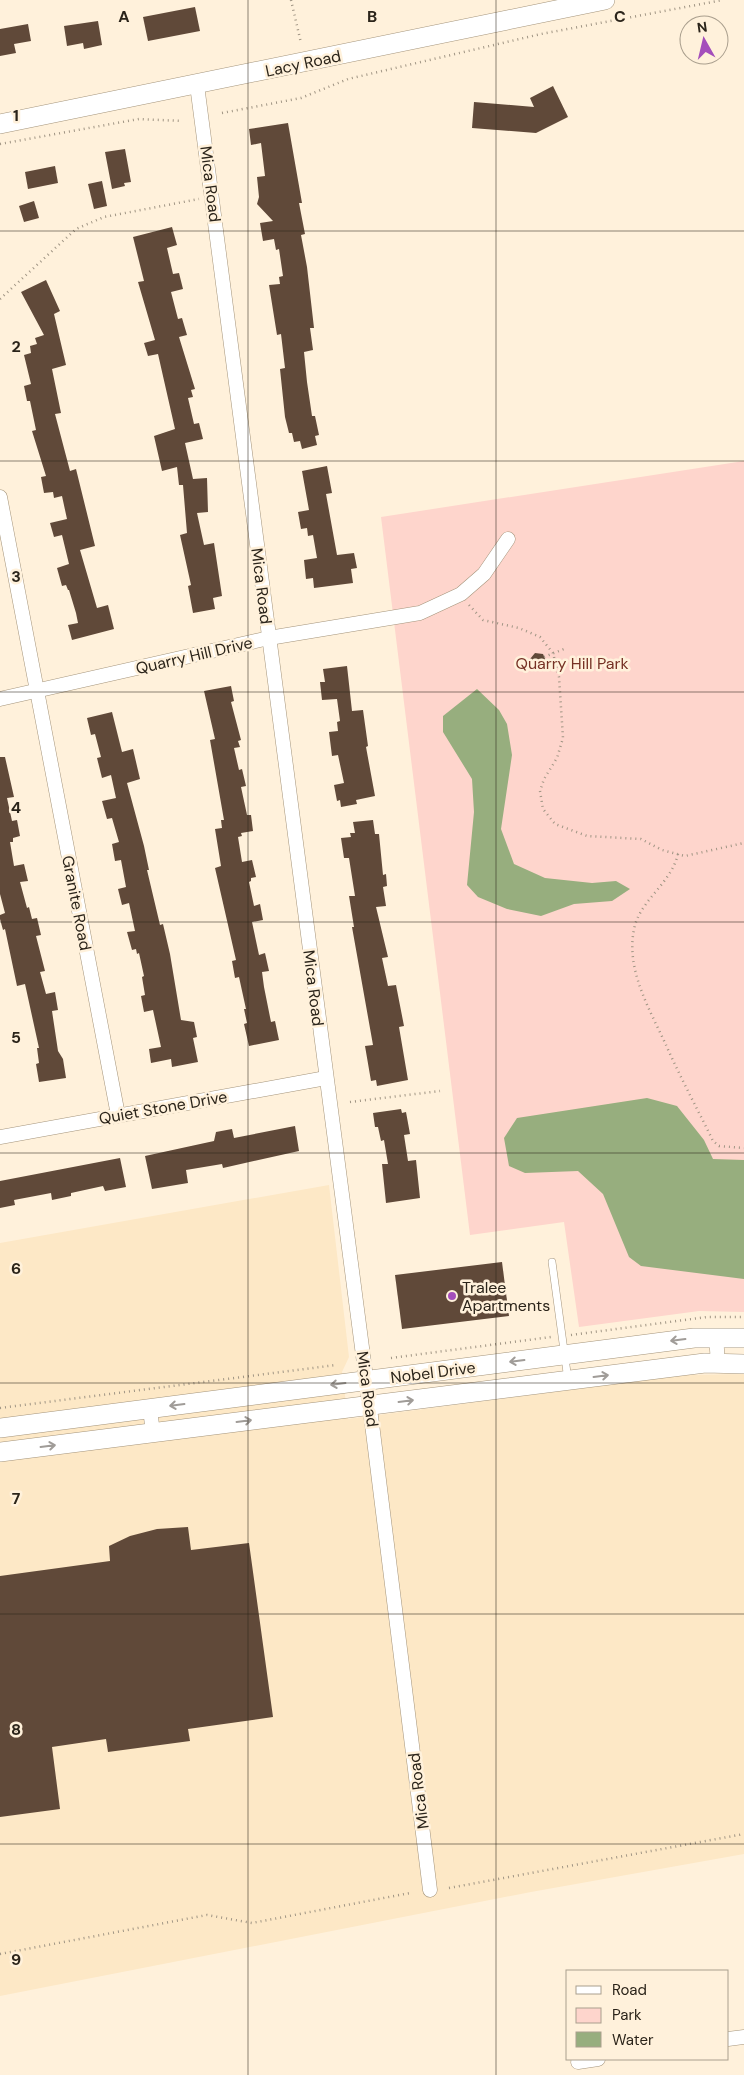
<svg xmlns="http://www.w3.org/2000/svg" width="744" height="2075" viewBox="0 0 744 2075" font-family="'DM Sans',sans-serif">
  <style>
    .built { fill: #fde8c6 }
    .green { fill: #fed5cc }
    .water { fill: #97ae7e }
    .building { fill: #604939 }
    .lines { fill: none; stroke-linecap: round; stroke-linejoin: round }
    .lane-casing { stroke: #a4947b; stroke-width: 8 }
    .street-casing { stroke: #a4947b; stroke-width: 15 }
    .secondary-casing { stroke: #a4947b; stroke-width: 20 }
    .path { stroke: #a09584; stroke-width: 2.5; stroke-dasharray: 1 4; stroke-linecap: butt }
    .lane { stroke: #fff; stroke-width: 7 }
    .street { stroke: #fff; stroke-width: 14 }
    .secondary { stroke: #fff; stroke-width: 19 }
    .oneway { stroke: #a09c98 }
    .grid { fill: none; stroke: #2b241a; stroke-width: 1; stroke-opacity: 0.55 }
    .poi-dot { fill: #a44ebb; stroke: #fff1db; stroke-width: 2 }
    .labels { text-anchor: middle; stroke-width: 5; stroke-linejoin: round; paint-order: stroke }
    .street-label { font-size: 16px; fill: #2b241a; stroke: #fff1db }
    .park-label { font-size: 16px; fill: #763125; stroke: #fff1db }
    .poi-label { font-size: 16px; fill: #2b241a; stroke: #fff1db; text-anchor: start }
    .grid-label { font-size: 16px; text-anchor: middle; font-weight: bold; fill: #2b241a; stroke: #fff1db; stroke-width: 5; stroke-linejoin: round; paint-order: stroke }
  </style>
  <rect width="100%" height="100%" fill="#fff1db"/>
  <path class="built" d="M329,1185L349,1357L342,1372L348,1419L684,1375L744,1374V1854L531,1892L0,1996V1243Z"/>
  <path class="green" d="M744,461V1312L699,1311L579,1327L564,1222L470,1235L381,517Z"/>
  <g class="water">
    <path d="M477,689L499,710L507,724L512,755L501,829L514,864L545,878L592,883L616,881L630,889L612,901L574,904L541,916L507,909L478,897L467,885L474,812L472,779L443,732V716Z"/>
    <path d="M647,1098L677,1106L704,1140L713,1159L744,1160V1279L641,1266L629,1257L603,1194L578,1171L525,1173L509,1166L504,1138L517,1118Z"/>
  </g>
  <g class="building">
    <path d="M195,7L200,31L148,41L143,17Z"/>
    <path d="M98,21L102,45L84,49L83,43L67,46L64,26Z"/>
    <path d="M28,24L31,41L14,44L16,53L0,56V29Z"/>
    <path d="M553,86L568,117L536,133L472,128L474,102L534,107L530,98Z"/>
    <path d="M288,123L302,203H299L305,234L301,235L307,267L314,328H310L313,350L304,352L307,382L312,416H315L319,435L315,436L317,445L302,449L300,441L294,442L292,433H289L285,417L280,369L285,368L281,334L277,335L269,285L280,284L279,277L283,276L279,249L276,250L274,239L263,241L260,223L273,221L257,204L259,197L257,177L265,176L261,143L251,145L249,129Z"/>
    <path d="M125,149L131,182L124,183L125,186L112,189L105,152Z"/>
    <path d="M55,166L58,183L28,189L25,172Z"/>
    <path d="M102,181L107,206L94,209L88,184Z"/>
    <path d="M34,201L39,218L24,222L19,206Z"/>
    <path d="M172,227L177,245L167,248L173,274L179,273L183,289L171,292L178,319L182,318L187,335L179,337L195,389L191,390L193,397L188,398L194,424L199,423L203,439L185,443L193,479L207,478L208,512L197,513L204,545L214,543L222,596L213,598L215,609L193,613L188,586L191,585L180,535L187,533L183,485H179L177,467L162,471L154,436L175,429L158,354L148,356L144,343L155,340L138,282L144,281L133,237Z"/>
    <path d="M46,280L60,311L54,314L66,365L52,369L61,413L55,414L70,471L76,469L95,546L80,550L97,608L108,605L114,629L72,640L68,625L78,623L76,613L69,590H68L66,585L62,586L57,568L69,564L62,535L54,537L50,523L67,519L62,496L54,498L53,492L44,493L41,477L46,476L32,431L36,430L30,401H27L24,386L31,384L24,355L31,353L30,346L37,344L35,338L44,335L21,292Z"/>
    <path d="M327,466L332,493L326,494L337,555L354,553L357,568L351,569L353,583L314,588L313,578L306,579L304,560L317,558L313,535L308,536L307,528L301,529L298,512L309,510L302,471Z"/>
    <path d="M535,653L543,654L546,661L541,668L533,667L530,659Z"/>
    <path d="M347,666L352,711L363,710L368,746L366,747L375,796L356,800L357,804L341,807L340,800L337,801L334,785L344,783L338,755L332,756L329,732L338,731L337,722L340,721L337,699L322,700L320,682H325L323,669Z"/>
    <path d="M231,686L234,701L231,702L241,740L238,741L240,747L234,748L239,770L242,769L246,786L241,787L247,815H251L253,831L241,833L242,836L238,837L242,862L252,860L256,877L251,878V881L249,882L254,906L260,904L263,920L252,922L259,955L265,953L269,971L262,972L264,987L271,1022L275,1021L279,1040L249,1046L244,1024L247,1023L244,1009H246L239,977L235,978L232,961L236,960L215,868L221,866L215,829L222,828L221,820H224L210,740L215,739L204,691Z"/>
    <path d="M112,712L122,752L133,749L140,779L127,783L144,846L149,870H147L160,925L163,924L170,954L181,1020L194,1022L197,1037L193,1038L198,1062L172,1067L171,1059L151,1063L149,1049L161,1047L153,1010L144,1012L141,996L145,995L142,977L144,976L139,953L137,954L136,949L132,950L127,932L135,931L129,903L122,905L118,889L126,887L121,860L115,861L112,844L119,842L112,818L107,819L102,801L116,798L111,775L102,778L97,758L101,757L95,734L91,735L87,718Z"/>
    <path d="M0,757H5L14,797L7,798L12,821L17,820L20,836L13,838V842H10L14,866L24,864L28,881L20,882L27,908L29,907L32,919L37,918L41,935L36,936L45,971L40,972L46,994L55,992L58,1010L52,1011L58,1051L63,1059L66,1078L39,1082L36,1064L39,1063L37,1048H39L25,984L17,986L5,929L3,930L0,919V915L5,913L0,894Z"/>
    <path d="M373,820L375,834H379L383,875L386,874L387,886L383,887L386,906L376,907L388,957L382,958L388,986L396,985L404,1026L399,1027L408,1080L377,1086L376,1080L371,1081L365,1046L373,1045L352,927H354L349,896H355L349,858H344L341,838L351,837L350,833H355L353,822Z"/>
    <path d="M401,1109L402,1113L406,1112L410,1134L404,1135L408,1161L416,1160L420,1198L386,1203L382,1164H388L384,1140L381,1141L378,1127H375L373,1113Z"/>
    <path d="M295,1126L299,1151L223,1168L222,1164L186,1170L188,1183L152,1189L145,1156L214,1141L216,1132L232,1129L234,1138Z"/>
    <path d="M120,1158L126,1187L105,1191L103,1186L71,1193V1196L52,1200L51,1193L14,1200L15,1205L0,1208V1181Z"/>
    <path d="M502,1262L509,1316L402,1329L395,1275Z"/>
    <path d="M188,1527L191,1550L249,1543L273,1717L188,1729L190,1741L108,1752L106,1739L52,1747L60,1809L0,1817V1576L110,1561L109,1546L130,1536L157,1529Z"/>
  </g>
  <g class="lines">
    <g class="lane-casing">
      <path id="lane" d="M552,1262L568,1380"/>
    </g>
    <g class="street-casing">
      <g id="street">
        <path d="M197,85L372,1424L430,1890"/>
        <path d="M0,497L118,1115"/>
        <path d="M0,699L269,638L420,613L461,594L484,574L508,539"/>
        <path d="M0,1137L326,1078"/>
        <path d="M716,1336L718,1363"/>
        <path d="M150,1409L153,1433"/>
        <path d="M728,2039L744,2037"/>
        <path d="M578,2062L598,2059"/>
      </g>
    </g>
    <g class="secondary-casing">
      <g id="secondary">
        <path d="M0,124L605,0"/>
        <path d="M0,1428L694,1338H744"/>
        <path d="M0,1452L705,1363L744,1364"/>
      </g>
    </g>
    <g class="path">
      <path d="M291,0L301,43"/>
      <path d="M222,113L301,98L348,79L541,34L723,0"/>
      <path d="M0,144L139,119L182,121"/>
      <path d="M0,299L76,229L104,217L199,199"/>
      <path d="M469,605L483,620L519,628L540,637L553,653L559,677L563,738L557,758L544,779L540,791L543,809L555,824L587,836L641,839L662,850L685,856L744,843"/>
      <path d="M544,657L564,649"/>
      <path d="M678,854C671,883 643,898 635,925C624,967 649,1008 666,1045C680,1077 697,1108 713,1141L719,1146L744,1148"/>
      <path d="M350,1102L440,1091"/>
      <path d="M571,1335L707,1317H744"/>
      <path d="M391,1358L551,1337"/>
      <path d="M0,1408L336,1365"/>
      <path d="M449,1888L744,1834"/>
      <path d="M0,1954L207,1915L252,1923L410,1893"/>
    </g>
    <use href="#lane" class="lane"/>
    <use href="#street" class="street"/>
    <use href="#secondary" class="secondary"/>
  </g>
  <defs><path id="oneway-shaft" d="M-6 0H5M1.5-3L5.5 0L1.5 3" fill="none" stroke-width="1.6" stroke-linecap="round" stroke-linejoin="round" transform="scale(1.25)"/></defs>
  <g class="oneway">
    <use href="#oneway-shaft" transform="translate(678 1340) rotate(173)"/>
    <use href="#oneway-shaft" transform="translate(517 1361) rotate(173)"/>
    <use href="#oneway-shaft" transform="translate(601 1376) rotate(-7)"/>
    <use href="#oneway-shaft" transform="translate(338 1384) rotate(173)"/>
    <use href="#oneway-shaft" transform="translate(406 1401) rotate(-7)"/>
    <use href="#oneway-shaft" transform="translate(177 1405) rotate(173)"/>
    <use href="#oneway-shaft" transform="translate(244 1421) rotate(-7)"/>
    <use href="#oneway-shaft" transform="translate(48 1446) rotate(-7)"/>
  </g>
  <path class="grid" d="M248,0V2075M496,0V2075M0,231H744M0,461H744M0,692H744M0,922H744M0,1153H744M0,1383H744M0,1614H744M0,1844H744"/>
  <circle class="poi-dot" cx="452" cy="1296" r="5"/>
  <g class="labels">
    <g class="street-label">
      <text transform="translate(303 63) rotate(-12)" y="6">Lacy Road</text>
      <text transform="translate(211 184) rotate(83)" y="6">Mica Road</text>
      <text transform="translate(262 586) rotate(83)" y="6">Mica Road</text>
      <text transform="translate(194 655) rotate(-13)" y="6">Quarry Hill Drive</text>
      <text transform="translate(77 903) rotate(79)" y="6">Granite Road</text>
      <text transform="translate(314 988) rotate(83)" y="6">Mica Road</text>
      <text transform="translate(163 1107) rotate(-10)" y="6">Quiet Stone Drive</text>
      <text transform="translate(433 1372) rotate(-7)" y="6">Nobel Drive</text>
      <text transform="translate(368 1389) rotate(82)" y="6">Mica Road</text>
      <text transform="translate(418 1791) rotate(-97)" y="6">Mica Road</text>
    </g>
    <g class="park-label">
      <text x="572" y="669">Quarry Hill Park</text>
    </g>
    <g class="poi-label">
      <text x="462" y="1293">Tralee<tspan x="462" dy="18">Apartments</tspan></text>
    </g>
  </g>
  <g class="grid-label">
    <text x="124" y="22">A</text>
    <text x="372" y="22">B</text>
    <text x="620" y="22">C</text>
    <text x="16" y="121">1</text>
    <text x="16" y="352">2</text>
    <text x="16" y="582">3</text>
    <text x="16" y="813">4</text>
    <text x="16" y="1043">5</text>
    <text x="16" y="1274">6</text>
    <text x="16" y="1504">7</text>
    <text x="16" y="1735">8</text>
    <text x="16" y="1965">9</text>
  </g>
  <rect x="566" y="1970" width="162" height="90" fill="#fff1db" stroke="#aa9f8e"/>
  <rect x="576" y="1986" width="25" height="8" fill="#ffffff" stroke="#aa9f8e"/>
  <text x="612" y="1995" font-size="15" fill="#2b241a">Road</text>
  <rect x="576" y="2008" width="25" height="15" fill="#fed5cc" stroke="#aa9f8e"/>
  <text x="612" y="2020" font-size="15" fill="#2b241a">Park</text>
  <rect x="576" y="2032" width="25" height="15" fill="#97ae7e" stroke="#aa9f8e"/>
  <text x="612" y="2045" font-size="15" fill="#2b241a">Water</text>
  <g transform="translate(704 40) rotate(352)"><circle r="24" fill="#fff1db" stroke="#aa9f8e"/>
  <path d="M0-4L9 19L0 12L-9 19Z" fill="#a44ebb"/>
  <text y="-8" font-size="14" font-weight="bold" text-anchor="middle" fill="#2b241a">N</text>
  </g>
</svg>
